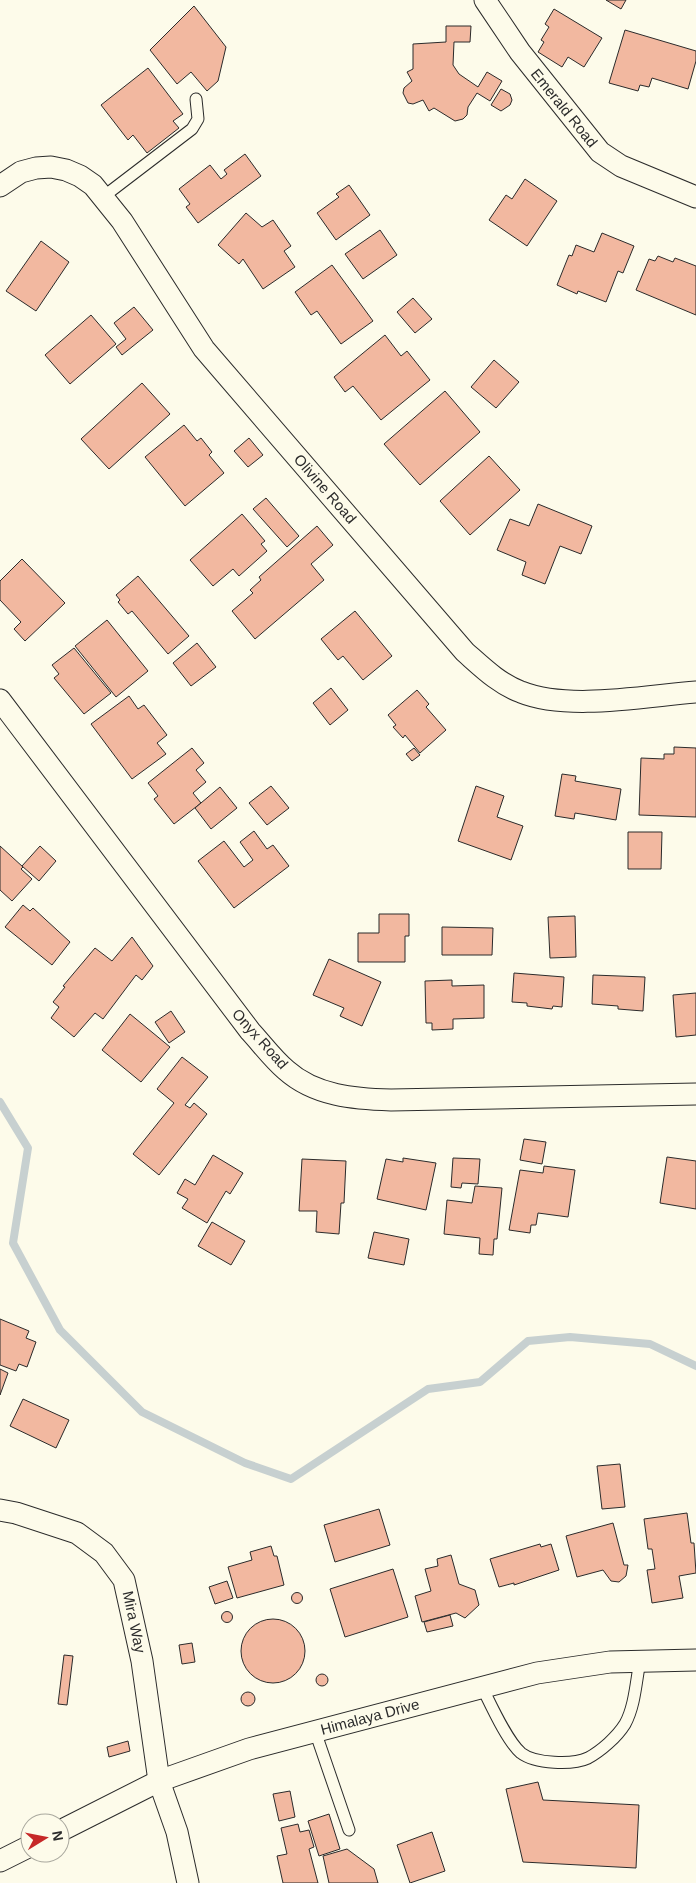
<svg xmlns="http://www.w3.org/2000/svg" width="696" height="1883" viewBox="0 0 696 1883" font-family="Helvetica,sans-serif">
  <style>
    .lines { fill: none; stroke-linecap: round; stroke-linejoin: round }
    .stream { stroke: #c7d0d0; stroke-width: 8 }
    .building { fill: #f2b8a0; stroke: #2b2b2b }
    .lane-casing { stroke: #2b2b2b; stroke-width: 13 }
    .street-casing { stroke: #2b2b2b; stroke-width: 23 }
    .lane { stroke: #fdfbea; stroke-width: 11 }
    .street { stroke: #fdfbea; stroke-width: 21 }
    .labels { text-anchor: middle; stroke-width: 4; stroke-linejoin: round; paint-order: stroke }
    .street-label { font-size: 15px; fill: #2b2b2b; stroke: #fdfbea }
  </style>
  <rect width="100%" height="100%" fill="#fdfbea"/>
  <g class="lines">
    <path class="stream" d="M0,1102L28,1148L13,1243L60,1330L142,1412L245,1463L291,1479L428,1389L480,1382L528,1341L570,1337L650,1344L696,1366"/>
  </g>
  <g class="building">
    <path d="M606,0H626L621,9Z"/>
    <path d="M194,6L226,47L218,81L207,91L191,72L177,84L150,50Z"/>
    <path d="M554,9L602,38L584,67L568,57L562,67L538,52L544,42L541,40L549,27L545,24Z"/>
    <path d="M446,26H471L470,42H454L453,65L459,74L478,87L487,72L502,81L490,101L477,93L468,107L467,115L463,119L455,121L434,108L429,111L423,100L413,104L408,103L403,93L404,88L412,81L407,72L413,69V44L446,42Z"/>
    <path d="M625,30L696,51V61L688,89L652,78L649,87L640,85L638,91L609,83Z"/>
    <path d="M148,68L183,114L173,121L179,128L147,153L133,135L128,140L101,105Z"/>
    <path d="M501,89L510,94L512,100L510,105L501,111L491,105Z"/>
    <path d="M245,154L261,176L198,223L186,207L190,204L179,189L210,165L221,179L227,174L224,170Z"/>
    <path d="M525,179L557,201L527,246L489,220L506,195L512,199Z"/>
    <path d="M349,185L370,215L336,240L317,213L339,197L336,194Z"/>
    <path d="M246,213L262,227L273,220L291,246L284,251L295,267L263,289L243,259L239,264L218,245Z"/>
    <path d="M380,230L397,255L363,279L345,254Z"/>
    <path d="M602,233L634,246L623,273L618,271L606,302L578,291L577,294L557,285L569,255L572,256L576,245L594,252Z"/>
    <path d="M41,241L69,262L36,311L6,291Z"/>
    <path d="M658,256L673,262L675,258L696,266V315L636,290L649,259L655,261Z"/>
    <path d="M332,265L373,321L341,344L317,311L311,315L295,292Z"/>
    <path d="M413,298L432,319L415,333L397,312Z"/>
    <path d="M134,307L153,330L122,355L116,347L126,339L114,323Z"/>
    <path d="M91,315L116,344L70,384L45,355Z"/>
    <path d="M385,335L401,356L407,351L430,380L381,420L353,386L345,392L334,377Z"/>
    <path d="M494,360L519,382L496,408L471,387Z"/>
    <path d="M142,383L170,414L109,469L81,439Z"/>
    <path d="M445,391L480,432L420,485L384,444Z"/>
    <path d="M184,425L197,441L201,438L212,452L209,455L224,473L185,506L145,457Z"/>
    <path d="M249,438L263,455L248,467L234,451Z"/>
    <path d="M489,456L520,490L470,535L440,501Z"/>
    <path d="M266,498L299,536L287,547L253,509Z"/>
    <path d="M538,504L592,526L581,554L560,546L545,584L522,575L526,562L497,550L510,519L529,526Z"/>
    <path d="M242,514L265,541L261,544L267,551L239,576L233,569L213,586L190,560Z"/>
    <path d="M317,526L333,545L311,564L324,580L255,639L232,611L253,593L250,590L261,580L259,577Z"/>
    <path d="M22,559L65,603L25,641L14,629L21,622L0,600V581Z"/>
    <path d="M138,576L189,636L168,654L132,611L128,614L118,602L120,600L116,595Z"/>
    <path d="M355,611L392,656L363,680L343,656L338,660L321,639Z"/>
    <path d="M107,620L148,671L116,697L75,646Z"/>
    <path d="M197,643L216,667L191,686L173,663Z"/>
    <path d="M74,648L111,693L84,714L54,678L59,674L52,665Z"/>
    <path d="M331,688L348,710L330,725L313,703Z"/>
    <path d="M417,690L429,704L426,707L446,730L420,753L405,735L403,738L393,727L396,725L388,715Z"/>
    <path d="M129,696L138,709L144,705L167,735L157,743L166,754L132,779L91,724Z"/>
    <path d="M674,747L696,748V817L639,815L641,758L664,759V754H674Z"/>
    <path d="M192,748L204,763L196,770L206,782L193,793L201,803L174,824L154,799L158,796L148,783Z"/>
    <path d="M414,748L420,755L412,761L406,754Z"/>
    <path d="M562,774L576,776L575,781L621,789L616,820L575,813L574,819L555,816Z"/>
    <path d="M271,786L289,808L267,825L249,803Z"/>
    <path d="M476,786L504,796L497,817L523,826L511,860L458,841Z"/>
    <path d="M220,787L237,808L211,829L195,808Z"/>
    <path d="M254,831L267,849L273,845L289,866L234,908L198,861L224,841L244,867L253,860L240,842Z"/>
    <path d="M628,832H662L661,869H628Z"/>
    <path d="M0,846L23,867L21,869L32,879L12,901L0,890Z"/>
    <path d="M40,846L56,861L39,881L22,866Z"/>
    <path d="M23,905L30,911L33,908L70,942L52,965L5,927Z"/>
    <path d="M379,914H409V936H405V962H358V933H379Z"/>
    <path d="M575,916L576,957L550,958L548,917Z"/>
    <path d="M442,927L493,928L492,955H442Z"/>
    <path d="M132,937L153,966L142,980L136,975L103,1019L95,1013L74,1037L51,1018L59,1007L53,1002L65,987L63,986L95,948L112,961Z"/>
    <path d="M329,959L381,982L362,1026L340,1016L344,1008L313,995Z"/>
    <path d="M514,973L564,977L562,1007L553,1006L552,1009L527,1006V1003L512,1002Z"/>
    <path d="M593,975L645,977L643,1011L618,1009V1006L592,1004Z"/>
    <path d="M452,980V986L484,985V1018L453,1019V1029L432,1030V1023H426L425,981Z"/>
    <path d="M696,993V1035L676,1037L673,995Z"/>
    <path d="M171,1011L185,1032L169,1043L155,1022Z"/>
    <path d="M130,1014L170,1047L141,1082L102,1050Z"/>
    <path d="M182,1057L208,1077L185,1105L190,1108L194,1103L207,1114L159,1175L133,1154L174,1103L157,1089Z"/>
    <path d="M524,1139L546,1142L542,1164L520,1160Z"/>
    <path d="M213,1155L243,1173L230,1194L226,1191L207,1223L182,1208L188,1199L177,1193L185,1179L195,1185Z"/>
    <path d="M667,1157L696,1161V1209L660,1203Z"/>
    <path d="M403,1158L436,1163L426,1210L377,1199L386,1159L403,1162Z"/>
    <path d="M453,1158L480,1159L478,1184L462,1183L461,1188L451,1187Z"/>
    <path d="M302,1159L346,1161L344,1203H341L339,1234L316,1232L317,1211H299Z"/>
    <path d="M544,1166L575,1170L568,1217L538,1213L536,1225H531L530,1233L509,1230L520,1170L543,1173Z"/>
    <path d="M475,1186L502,1188L497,1239H494L493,1255L479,1254L480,1238L444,1234L447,1200L472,1203Z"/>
    <path d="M212,1222L245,1241L231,1265L198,1246Z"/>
    <path d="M374,1232L409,1239L404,1265L368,1258Z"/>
    <path d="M0,1319L29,1331L26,1338L36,1342L27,1367L19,1364L16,1371L0,1365Z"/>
    <path d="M0,1369L8,1373L0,1395Z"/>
    <path d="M23,1399L69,1420L56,1448L10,1426Z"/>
    <path d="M620,1464L625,1507L602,1509L597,1466Z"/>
    <path d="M379,1509L390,1545L335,1562L324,1525Z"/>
    <path d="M687,1513L691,1543H694L696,1573L679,1576L683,1598L652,1603L647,1570L655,1569L652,1549H648L644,1519Z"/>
    <path d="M613,1523L624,1565H628L626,1576L619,1582L611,1581L603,1570L577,1577L566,1536Z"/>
    <path d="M540,1544L541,1547L551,1544L559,1570L514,1585V1583L499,1587L490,1559Z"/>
    <path d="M271,1546L274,1556H277L284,1585L237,1598L228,1567L252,1560L250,1552Z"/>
    <path d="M451,1555L459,1584L475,1590L479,1605L465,1618L456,1613L422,1622L415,1596L431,1591L425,1569L438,1566L437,1559Z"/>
    <path d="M393,1569L408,1617L345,1637L330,1589Z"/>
    <path d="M227,1581L233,1598L215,1604L209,1587Z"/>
    <circle cx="297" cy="1598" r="5.5"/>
    <circle cx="227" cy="1617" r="5.5"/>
    <path d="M450,1615L453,1626L427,1632L424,1622Z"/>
    <circle cx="273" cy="1651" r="32"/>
    <path d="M192,1643L195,1662L182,1664L179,1645Z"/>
    <path d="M64,1655L73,1656L67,1705L58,1704Z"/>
    <circle cx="322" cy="1680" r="6"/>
    <circle cx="248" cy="1699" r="7"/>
    <path d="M128,1741L130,1751L109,1757L107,1747Z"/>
    <path d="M538,1782L543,1800L639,1805L636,1868L523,1862L506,1789Z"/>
    <path d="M290,1791L295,1817L279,1821L273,1794Z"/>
    <path d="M329,1814L340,1849L319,1856L308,1821Z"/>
    <path d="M298,1824L300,1832L309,1830L314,1847L309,1849L318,1883H283L277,1856L287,1854L281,1828Z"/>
    <path d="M432,1832L445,1871L410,1883L397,1845Z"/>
    <path d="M347,1849L374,1869L378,1883H329L323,1856Z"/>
  </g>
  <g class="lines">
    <g class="lane-casing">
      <g id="lane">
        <path d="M103,197L192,129L198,119L196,99"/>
        <path d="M482,1687C491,1705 507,1741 521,1753C535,1764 573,1765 588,1758C601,1751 617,1737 625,1724C635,1706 636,1681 640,1661"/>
        <path d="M315,1731L349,1830"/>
      </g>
    </g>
    <g class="street-casing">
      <g id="street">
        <path d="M485,0L520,52L600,152L621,166L696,197"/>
        <path d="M0,186L21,172L36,168L51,167L66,170L80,176L93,185L122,221L204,349L465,652C482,667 499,684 521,692C568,711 645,696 696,692"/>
        <path d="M0,700L250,1031C262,1044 273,1059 286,1070C315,1096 355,1099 391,1100L696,1094"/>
        <path d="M0,1510L16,1513L77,1533L104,1553L124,1580L142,1661L159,1781L177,1832L188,1883"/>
        <path d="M60,1831L159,1781L249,1749L537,1673L610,1662L696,1660"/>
        <path d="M0,1861L30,1846"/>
      </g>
    </g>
    <use href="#lane" class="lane"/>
    <use href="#street" class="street"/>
  </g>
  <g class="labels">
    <g class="street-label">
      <text transform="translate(564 108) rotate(51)" y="5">Emerald Road</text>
      <text transform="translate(325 489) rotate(49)" y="5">Olivine Road</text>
      <text transform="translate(260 1039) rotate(48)" y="5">Onyx Road</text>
      <text transform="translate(134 1622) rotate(78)" y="5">Mira Way</text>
      <text transform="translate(370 1717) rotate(-15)" y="5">Himalaya Drive</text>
    </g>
  </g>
  <g transform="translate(45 1838) rotate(80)"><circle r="24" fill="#fdfbea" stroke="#a9a89e"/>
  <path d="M0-4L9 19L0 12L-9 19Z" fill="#c62828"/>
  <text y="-8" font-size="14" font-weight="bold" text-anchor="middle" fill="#2b2b2b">N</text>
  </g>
</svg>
